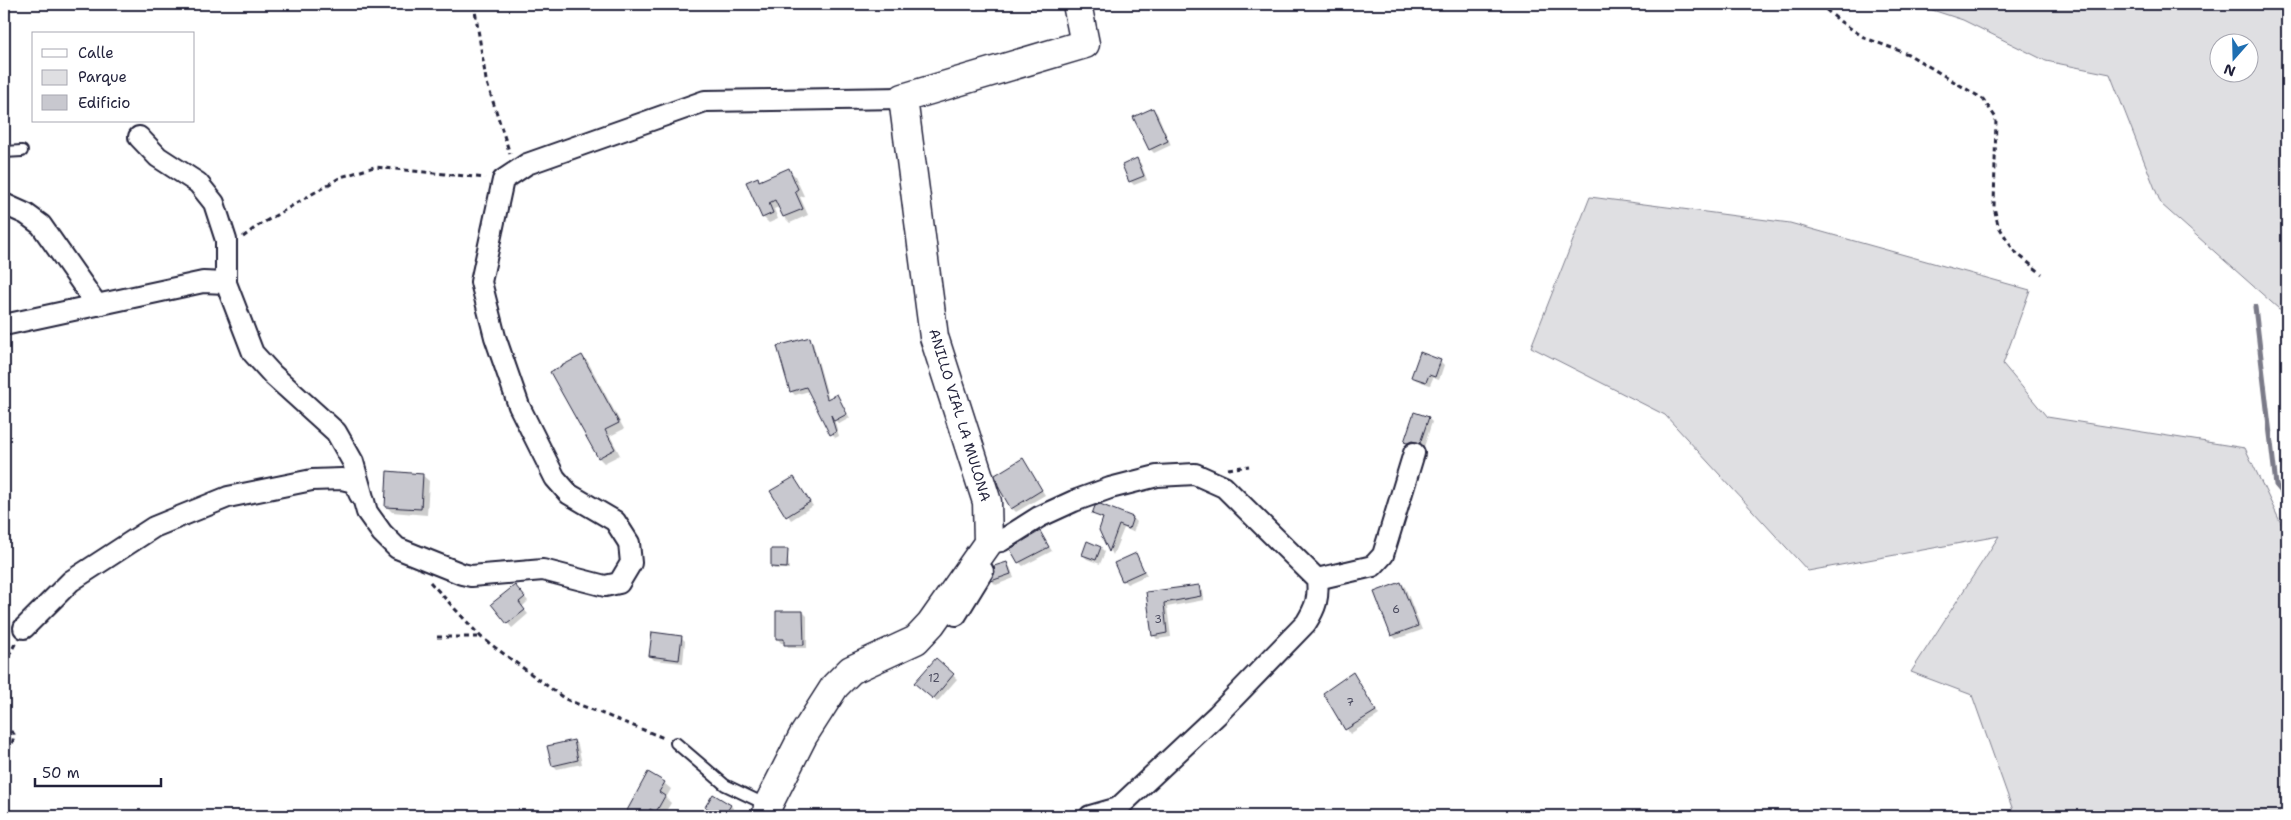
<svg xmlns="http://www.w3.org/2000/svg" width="2291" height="820" viewBox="0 0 2291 820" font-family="'Shantell Sans',sans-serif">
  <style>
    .green { fill: #dfdfe2; stroke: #80808e; fill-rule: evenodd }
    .shadow { fill: #0003 }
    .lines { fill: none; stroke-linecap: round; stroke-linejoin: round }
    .stream { stroke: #7a7a88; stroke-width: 5 }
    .building { fill: #c8c8cf; stroke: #22223b }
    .lane-casing { stroke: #22223b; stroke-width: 14 }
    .street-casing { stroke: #22223b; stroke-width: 24 }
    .secondary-casing { stroke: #22223b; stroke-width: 31 }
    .path { stroke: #22223b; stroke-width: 3; stroke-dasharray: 5 4; stroke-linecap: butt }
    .lane { stroke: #fff; stroke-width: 10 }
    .street { stroke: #fff; stroke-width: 20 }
    .secondary { stroke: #fff; stroke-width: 28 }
    .labels { text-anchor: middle; stroke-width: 5; stroke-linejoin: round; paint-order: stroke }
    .number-label { font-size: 11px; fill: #4c4c60 }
    .street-label { font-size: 14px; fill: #22223b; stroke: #fff }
  </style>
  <rect width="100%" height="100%" fill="#fff"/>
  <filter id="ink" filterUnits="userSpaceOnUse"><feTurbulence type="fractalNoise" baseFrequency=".02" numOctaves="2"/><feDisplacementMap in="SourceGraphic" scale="10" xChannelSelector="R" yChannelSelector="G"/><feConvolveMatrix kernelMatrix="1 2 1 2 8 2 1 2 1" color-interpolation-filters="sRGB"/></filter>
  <g filter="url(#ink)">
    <g class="green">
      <path d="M1914,4H2287V308L2279,309L2161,204L2110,74L2046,61L1963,20ZM2218,42H2248V72H2218Z"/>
      <path d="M1590,197L1790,223L2030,290L2003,364L2047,417L2245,448L2287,536V816H2015L1972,695L1911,672L1999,536L1808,571L1665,415L1531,347Z"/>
    </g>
    <g class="shadow">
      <path d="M1153,109L1157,113L1171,145L1154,153L1150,149Z"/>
      <path d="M1137,160L1141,164L1147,180L1134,185L1130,181Z"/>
      <path d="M789,170L795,176L804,196L800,197L808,215L790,223L784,217L779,207L774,209L778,219L769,223L763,217L757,178L761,182Z"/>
      <path d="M809,338L813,343L829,400L837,396L850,418L839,424L834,419L839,436L835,438L809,391L795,395L791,391Z"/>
      <path d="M582,356L588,362L624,429L610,436L620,455L604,463L599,458L551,373Z"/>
      <path d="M1440,361L1444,365L1439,380L1433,378L1430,385L1416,380L1412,376Z"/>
      <path d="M1428,418L1432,422L1424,447L1410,446L1406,442Z"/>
      <path d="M1023,460L1045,495L1016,512L1012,508Z"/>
      <path d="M422,475L429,481L427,515L392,512L386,506Z"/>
      <path d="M794,478L813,506L791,520L772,492Z"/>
      <path d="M1094,514L1133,518L1137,522L1133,532L1124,528L1113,555L1100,530L1104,520Z"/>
      <path d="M1040,532L1052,551L1023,566L1019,562Z"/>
      <path d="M1088,543L1101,548L1105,552L1100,564L1087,559L1083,555Z"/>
      <path d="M787,551L789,569H774L772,567Z"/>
      <path d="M1135,555L1147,575L1127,584L1123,580Z"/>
      <path d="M1006,563L1010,567L1014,578L996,585L992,581L996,572Z"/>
      <path d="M1401,583L1405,587L1422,630L1396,639L1392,635Z"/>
      <path d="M1199,587L1203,591L1204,600L1167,607L1171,637L1157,639L1153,635L1147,593Z"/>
      <path d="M519,590L528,601L522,607L528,614L512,628L492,605Z"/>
      <path d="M803,612L807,616V648H789L785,643H781L777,638Z"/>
      <path d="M681,637L685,641L683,663L654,660L650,656Z"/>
      <path d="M936,660L957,679L937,702L919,686Z"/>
      <path d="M1353,674L1379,715L1350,734L1325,694Z"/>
      <path d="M574,741L578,745L582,764L557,769L553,765Z"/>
      <path d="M648,774L664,783L671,789L666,798L671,803L663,816L657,815L656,816H625Z"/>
      <path d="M714,795L731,806L734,809L733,812L738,816H709L712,812L706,807Z"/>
    </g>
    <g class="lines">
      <path class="stream" d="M2255,307L2276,485L2287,498"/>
    </g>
    <g class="building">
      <path d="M1153,108L1168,141L1149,150L1133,117Z"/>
      <path d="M1137,158L1144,176L1129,182L1122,165Z"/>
      <path d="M789,168L798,189L795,191L803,209L783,217L775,200L769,203L773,213L762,218L746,182L758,177L759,181Z"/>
      <path d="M810,337L827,399L837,394L847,414L834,421L831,415L836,432L830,435L806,387L790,392L777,346Z"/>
      <path d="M1420,352L1441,360L1435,377L1429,375L1426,382L1411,377Z"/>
      <path d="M582,355L619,423L605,430L615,449L598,458L550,372Z"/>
      <path d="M1414,412L1429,417L1420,443L1412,441L1407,443L1404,442Z"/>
      <path d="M1023,458L1042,490L1011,509L999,488L995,475Z"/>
      <path d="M387,471L423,474L421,509L385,507Z"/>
      <path d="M794,477L810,502L786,517L770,491Z"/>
      <path d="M1100,504L1133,517L1129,529L1119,525L1109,552L1099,530L1103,518L1092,514L1095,506Z"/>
      <path d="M1040,531L1049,547L1018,563L1010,549Z"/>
      <path d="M1087,541L1101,547L1096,560L1082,555Z"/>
      <path d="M771,549H788L787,568L771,567Z"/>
      <path d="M1136,553L1144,571L1122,581L1114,563Z"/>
      <path d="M1007,562L1011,574L991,581L995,572L994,566Z"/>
      <path d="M1401,582L1418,626L1391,636L1374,592Z"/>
      <path d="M515,585L525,597L519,602L525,610L507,624L491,604Z"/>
      <path d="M1199,585L1201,596L1164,603L1167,633L1152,636L1146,592Z"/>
      <path d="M776,611H803L804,645H784V639H776Z"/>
      <path d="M652,632L682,636L679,660L649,656Z"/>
      <path d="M936,658L954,674L933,699L914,683Z"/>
      <path d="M1353,672L1376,711L1345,730L1323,693Z"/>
      <path d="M574,740L578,760L552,766L547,746Z"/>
      <path d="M648,772L665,782L659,792L665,796L656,812L650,809L646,816H624Z"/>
      <path d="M713,794L731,805L724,816H719L705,807Z"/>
    </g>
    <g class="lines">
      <g class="lane-casing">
        <g id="lane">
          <path d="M4,152L22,151"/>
          <path d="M676,743L725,785L767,805"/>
        </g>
      </g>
      <g class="street-casing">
        <g id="street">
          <path d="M139,137L158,157L198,183L214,203L226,240V283"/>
          <path d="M4,204L26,214L41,225L97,305"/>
          <path d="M4,325L203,282L226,283L253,353L273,375L336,432L353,462L367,512L382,533L397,548L462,574L471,576L543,570L605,586L619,583L631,563L629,543L615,521L569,494L555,478L519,406L495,337L481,282L503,180L527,164L705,101L903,98"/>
          <path d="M988,543L1001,541L1039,517L1074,501L1110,488L1157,476L1195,474L1224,487L1317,579C1319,598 1316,607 1306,623L1217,715L1118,808L1090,816"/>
          <path d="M1317,579L1373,566L1383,555L1414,453"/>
          <path d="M956,615L983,571"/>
          <path d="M24,628L71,581L154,527L228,497L312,480L342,479L354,482L360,495"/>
        </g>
      </g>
      <g class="secondary-casing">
        <path id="secondary" d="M767,816L768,805L803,736L835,686L851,670L916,640L931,624L988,543L987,502L934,337L903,98L1085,44L1077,4"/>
      </g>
      <g class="path">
        <path d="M474,4L486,80L510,154"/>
        <path d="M1819,4L1841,22L1865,38L1908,54L1983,99L1996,118L1994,207L1998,225L2014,251L2042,274"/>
        <path d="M243,237L256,227L341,177L374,167L485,178"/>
        <path d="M1228,469L1249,466"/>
        <path d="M430,582L481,637L565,699L664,738"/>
        <path d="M437,637H481"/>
        <path d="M4,673L5,663L16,642"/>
        <path d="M4,725L14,734L12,745L4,752"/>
      </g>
      <use href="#lane" class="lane"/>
      <use href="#street" class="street"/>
      <use href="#secondary" class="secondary"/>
    </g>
  </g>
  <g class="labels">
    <g class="number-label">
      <text x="1396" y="613">6</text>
      <text x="1158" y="623">3</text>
      <text x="934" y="682">12</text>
      <text x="1350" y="706">7</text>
    </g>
    <g class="street-label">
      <text transform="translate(960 415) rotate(73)" y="5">ANILLO VIAL LA MULONA</text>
    </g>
  </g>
  <rect width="2291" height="820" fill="none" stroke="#fff" stroke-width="20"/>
  <rect x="10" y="10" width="2271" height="800" fill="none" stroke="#22223b" stroke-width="2" filter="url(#ink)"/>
  <rect x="32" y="32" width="162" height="90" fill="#ffffff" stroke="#a7a7b1"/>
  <rect x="42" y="49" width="25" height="8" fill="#ffffff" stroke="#a7a7b1"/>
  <text x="78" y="58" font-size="15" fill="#22223b">Calle</text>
  <rect x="42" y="70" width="25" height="15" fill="#dfdfe2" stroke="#a7a7b1"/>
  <text x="78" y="82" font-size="15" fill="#22223b">Parque</text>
  <rect x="42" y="95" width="25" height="15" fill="#c8c8cf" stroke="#a7a7b1"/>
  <text x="78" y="108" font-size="15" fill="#22223b">Edificio</text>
  <g transform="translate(2234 58) rotate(200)"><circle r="24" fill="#ffffff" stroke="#a7a7b1"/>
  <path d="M0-4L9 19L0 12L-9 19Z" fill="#1f6fb2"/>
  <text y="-8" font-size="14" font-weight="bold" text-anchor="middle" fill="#22223b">N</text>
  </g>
  <path d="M35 778v8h126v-8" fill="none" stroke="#22223b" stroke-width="2.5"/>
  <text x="42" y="778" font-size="15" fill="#22223b" stroke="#ffffff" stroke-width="4" paint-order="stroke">50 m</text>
</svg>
